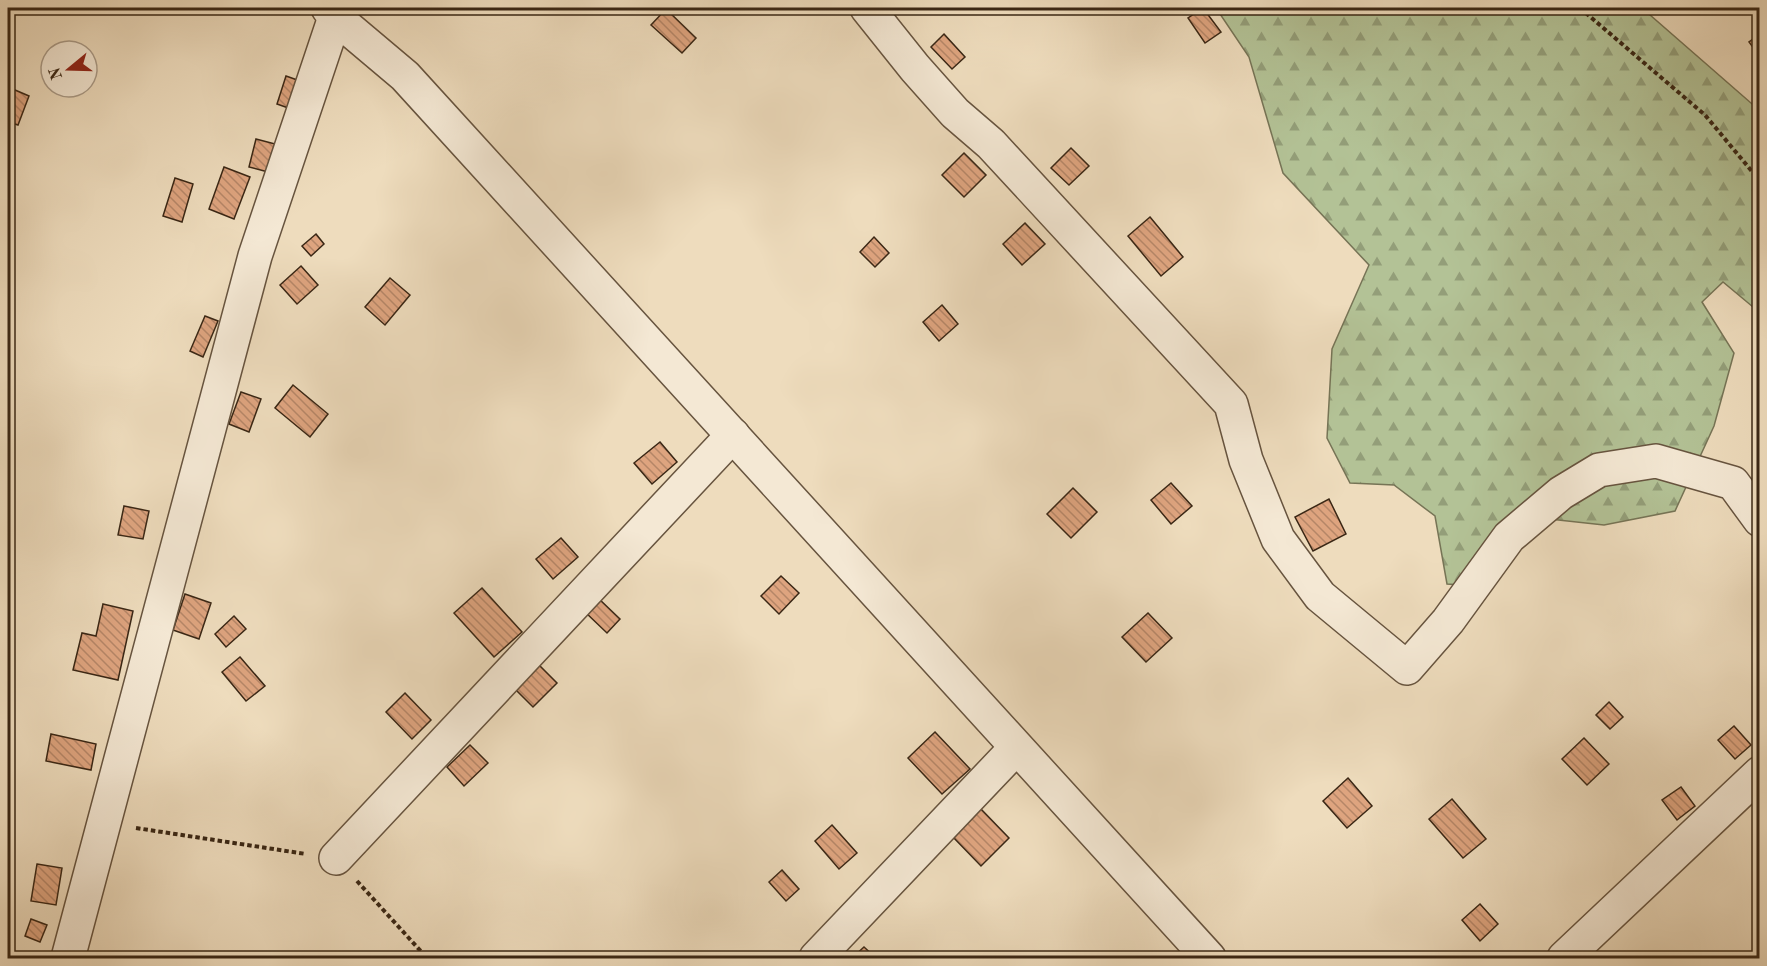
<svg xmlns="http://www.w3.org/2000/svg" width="1767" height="966" viewBox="0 0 1767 966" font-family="'Old Standard TT',serif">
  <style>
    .forest { fill: url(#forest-firs); stroke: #767456; stroke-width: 1.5 }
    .building { fill: url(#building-back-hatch); stroke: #3a2715; stroke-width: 1.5 }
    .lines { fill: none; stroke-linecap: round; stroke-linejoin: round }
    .minor-casing { stroke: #67543f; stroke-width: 36 }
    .path { stroke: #3a2715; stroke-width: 4; stroke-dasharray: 4.5 3; stroke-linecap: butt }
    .minor { stroke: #f4e8d4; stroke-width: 33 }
  </style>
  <defs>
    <pattern id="forest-firs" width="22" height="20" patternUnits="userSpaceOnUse" patternTransform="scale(1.5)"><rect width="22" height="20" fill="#b3c296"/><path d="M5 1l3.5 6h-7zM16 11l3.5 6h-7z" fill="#939e79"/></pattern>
    <pattern id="building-back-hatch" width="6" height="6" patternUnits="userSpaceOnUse" patternTransform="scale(1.5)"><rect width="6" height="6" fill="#dea47f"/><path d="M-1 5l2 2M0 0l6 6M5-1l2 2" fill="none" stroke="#b58667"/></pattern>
  </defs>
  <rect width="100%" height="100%" fill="#eedcbd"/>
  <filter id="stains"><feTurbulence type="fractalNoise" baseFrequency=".00333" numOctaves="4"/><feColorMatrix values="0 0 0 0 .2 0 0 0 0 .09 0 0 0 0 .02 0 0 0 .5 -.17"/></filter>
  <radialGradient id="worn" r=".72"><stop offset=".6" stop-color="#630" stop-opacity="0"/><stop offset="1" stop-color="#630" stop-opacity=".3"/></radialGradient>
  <path class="forest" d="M1216,8H1642L1759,110V312L1723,282L1702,302L1734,353L1714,426L1675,511L1604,525L1540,518L1490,587L1447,584L1435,516L1394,485L1350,483L1327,438L1332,349L1369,265L1283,173L1249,57Z"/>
  <g class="building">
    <path d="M1203,8L1221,32L1205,43L1188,18Z"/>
    <path d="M666,9L696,38L682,53L651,25Z"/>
    <path d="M944,34L965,57L952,69L931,47Z"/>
    <path d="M1760,34V57L1749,42Z"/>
    <path d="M286,76L303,82L294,110L277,104Z"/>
    <path d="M8,87L29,96L18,125L8,122Z"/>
    <path d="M256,139L279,145L272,173L249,167Z"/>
    <path d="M1071,148L1089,166L1069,185L1051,168Z"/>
    <path d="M964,153L986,175L964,197L942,175Z"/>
    <path d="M224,167L250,177L234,219L209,209Z"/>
    <path d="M175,178L193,184L182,222L163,216Z"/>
    <path d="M1150,217L1183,257L1161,276L1128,236Z"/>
    <path d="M1025,223L1045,244L1022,265L1003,244Z"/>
    <path d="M316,234L324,244L311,256L302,246Z"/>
    <path d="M874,237L889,253L875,267L860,252Z"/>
    <path d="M301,266L318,285L297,304L280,285Z"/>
    <path d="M390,278L410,295L385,325L365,307Z"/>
    <path d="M942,305L958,324L939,341L923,322Z"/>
    <path d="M205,316L218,321L203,357L190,351Z"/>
    <path d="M293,385L328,414L310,437L275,408Z"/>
    <path d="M241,392L261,399L249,432L229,424Z"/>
    <path d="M660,442L677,462L652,484L634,463Z"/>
    <path d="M1171,483L1192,506L1171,524L1151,500Z"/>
    <path d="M1073,488L1097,512L1071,538L1047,514Z"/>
    <path d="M1329,499L1346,534L1313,551L1295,517Z"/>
    <path d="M124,506L149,511L143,539L118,535Z"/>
    <path d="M561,538L578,557L553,579L536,559Z"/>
    <path d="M781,576L799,593L779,614L761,596Z"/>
    <path d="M482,588L522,632L494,657L454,613Z"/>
    <path d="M185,594L211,603L199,639L173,630Z"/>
    <path d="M597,597L620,619L607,633L584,611Z"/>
    <path d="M103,604L133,611L118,680L73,670L82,633L96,636Z"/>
    <path d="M1148,613L1172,638L1146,662L1122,637Z"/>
    <path d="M234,616L246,629L226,647L215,634Z"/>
    <path d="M240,657L265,686L246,701L222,672Z"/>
    <path d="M538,664L557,683L533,707L514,688Z"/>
    <path d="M405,693L431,720L412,739L386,712Z"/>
    <path d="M1609,702L1623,717L1610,729L1596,715Z"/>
    <path d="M1734,726L1751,745L1735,759L1718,740Z"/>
    <path d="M935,732L970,769L942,794L908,758Z"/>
    <path d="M51,734L96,744L91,770L46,761Z"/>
    <path d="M1584,738L1609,764L1587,785L1562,759Z"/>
    <path d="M470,745L488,763L464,786L447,767Z"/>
    <path d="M1348,778L1372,806L1347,828L1323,801Z"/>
    <path d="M1681,787L1695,806L1677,820L1662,800Z"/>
    <path d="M1452,799L1486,839L1463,858L1429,819Z"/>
    <path d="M980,808L1009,838L981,866L952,836Z"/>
    <path d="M832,825L857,853L839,869L815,841Z"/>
    <path d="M37,864L62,868L56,905L31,901Z"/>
    <path d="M782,870L799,889L786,901L769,882Z"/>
    <path d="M1480,904L1498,924L1480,941L1462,920Z"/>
    <path d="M31,919L47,925L40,942L25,936Z"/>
    <path d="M864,947L876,958H852Z"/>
  </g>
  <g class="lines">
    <g class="minor-casing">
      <g id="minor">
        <path d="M328,8L335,17L405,76L1209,958"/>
        <path d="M867,8L915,68L955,113L991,144L1231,404L1246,460L1278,539L1320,596L1407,668L1448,621L1509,537L1561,493L1599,470L1656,461L1733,483L1760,520"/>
        <path d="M336,858L733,435"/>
        <path d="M68,958L255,256L335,17"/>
        <path d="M816,958L1016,748"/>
        <path d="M1564,958L1760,773"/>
      </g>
    </g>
    <g class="path">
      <path d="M1580,8L1705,115L1760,181"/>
      <path d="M136,828L306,854"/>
      <path d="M357,881L427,958"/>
    </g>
    <use href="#minor" class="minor"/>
  </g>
  <rect width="1767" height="966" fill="none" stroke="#eedcbd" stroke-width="30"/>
  <rect x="9" y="9" width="1749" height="948" fill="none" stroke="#3a2715" stroke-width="3"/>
  <rect x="15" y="15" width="1737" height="936" fill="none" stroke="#3a2715" stroke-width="1.5"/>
  <g transform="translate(69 69) rotate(251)"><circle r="28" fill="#f4e8d4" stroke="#aa9b88" stroke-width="1.5"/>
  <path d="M0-4.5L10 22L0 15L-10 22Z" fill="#8f2418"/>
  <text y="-9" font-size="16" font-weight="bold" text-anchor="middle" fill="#3a2715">N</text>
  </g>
  <rect width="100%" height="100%" filter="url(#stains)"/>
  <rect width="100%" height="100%" fill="url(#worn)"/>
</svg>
